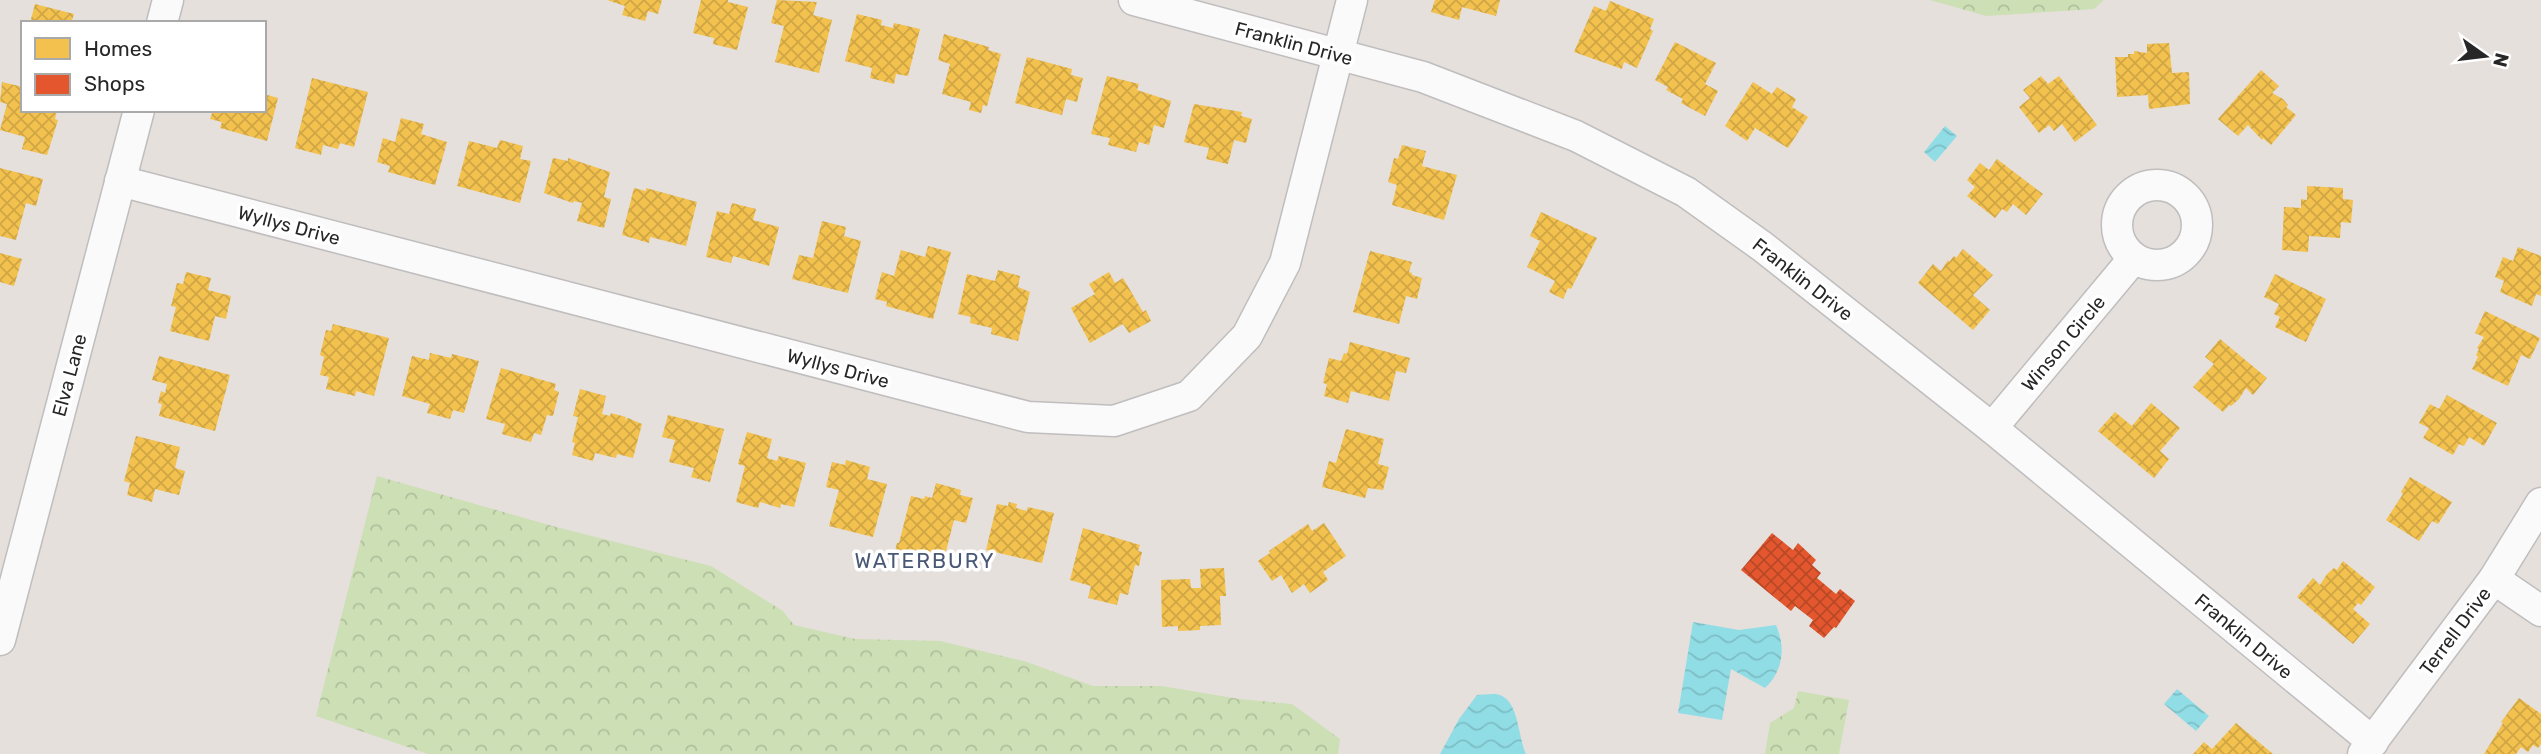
<svg xmlns="http://www.w3.org/2000/svg" width="2541" height="754" viewBox="0 0 2541 754" font-family="Rubik,sans-serif">
  <style>
    .forest { fill: url(#forest-crowns) }
    .water { fill: url(#water-waves) }
    .homes { fill: url(#homes-cross-hatch) }
    .shops { fill: url(#shops-cross-hatch) }
    .lines { fill: none; stroke-linecap: round; stroke-linejoin: round }
    .minor-casing { stroke: #bfbdbe; stroke-width: 33 }
    .minor { stroke: #fbfafa; stroke-width: 30 }
    .labels { text-anchor: middle; stroke-width: 7; stroke-linejoin: round; paint-order: stroke }
    .street-label { font-size: 19px; fill: #272727; stroke: #fff }
    .neighbourhood-label { font-size: 21px; letter-spacing: 2px; fill: #495875; stroke: #fff }
  </style>
  <defs>
    <pattern id="forest-crowns" width="20" height="18" patternUnits="userSpaceOnUse" patternTransform="scale(1.75)"><rect width="20" height="18" fill="#cddfb5"/><path d="M2 6a3 3 0 1 1 6 0M12 15a3 3 0 1 1 6 0" fill="none" stroke="#b0bf9c"/></pattern>
    <pattern id="water-waves" width="16" height="10" patternUnits="userSpaceOnUse" patternTransform="scale(1.75)"><rect width="16" height="10" fill="#91dde6"/><path d="M0 5q4-4 8 0t8 0" fill="none" stroke="#7dbec5"/></pattern>
    <pattern id="homes-cross-hatch" width="8" height="8" patternUnits="userSpaceOnUse" patternTransform="scale(1.75)"><rect width="8" height="8" fill="#f2c14e"/><path d="M0 0l8 8M0 8l8-8" fill="none" stroke="#d0a644"/></pattern>
    <pattern id="shops-cross-hatch" width="8" height="8" patternUnits="userSpaceOnUse" patternTransform="scale(1.75)"><rect width="8" height="8" fill="#e4572e"/><path d="M0 0l8 8M0 8l8-8" fill="none" stroke="#b94827"/></pattern>
  </defs>
  <rect width="100%" height="100%" fill="#e5e0dc"/>
  <g class="forest">
    <path d="M1930,0H2104L2094,9L1986,16Z"/>
    <path d="M377,476L556,527L711,566L783,611L794,625L855,639L940,641L1027,662L1093,686H1162L1239,699L1292,704L1340,739L1338,754H428L316,716Z"/>
    <path d="M1798,691L1849,700L1839,754H1765L1770,723L1794,708Z"/>
  </g>
  <g class="water">
    <path d="M1945,126L1957,136L1935,162L1924,152Z"/>
    <path d="M1693,622L1739,630L1776,625C1786,648 1783,671 1765,688L1731,669L1722,720L1678,713Z"/>
    <path d="M2177,689L2209,716L2196,731L2164,704Z"/>
    <path d="M1477,695C1484,695 1494,693 1500,695C1519,702 1518,737 1526,754H1440L1459,719Z"/>
  </g>
  <g class="homes">
    <path d="M607,0H662L658,14L648,11L645,21L622,15L625,6Z"/>
    <path d="M701,0H728V2L748,7L737,50L713,44L714,38L693,33Z"/>
    <path d="M777,0L817,2L813,15L832,20L819,73L775,62L784,26L771,23Z"/>
    <path d="M1435,0H1500L1496,16L1462,7L1459,20L1431,12Z"/>
    <path d="M1610,1L1654,19L1650,29L1653,31L1637,68L1624,62L1622,69L1574,52L1594,6L1606,11Z"/>
    <path d="M35,4L74,14L71,23H30Z"/>
    <path d="M857,14L882,20L881,25L893,28L894,23L920,29L908,76L896,74L894,84L870,78L872,68L845,61Z"/>
    <path d="M944,34L989,47L988,50L1001,54L987,106L983,105L981,113L969,110L971,102L942,94L950,64L938,60Z"/>
    <path d="M1675,42L1716,63L1705,84L1718,91L1705,116L1681,103L1683,99L1666,90L1668,87L1655,80Z"/>
    <path d="M2169,43L2172,73L2189,72L2190,104L2149,109L2148,95L2117,97L2115,57H2128V54H2134V51L2147,53V44Z"/>
    <path d="M1027,57L1072,69L1071,75L1083,78L1077,102L1066,99L1062,115L1015,103Z"/>
    <path d="M2261,70L2279,86L2272,93L2283,99L2288,105L2286,107L2296,115L2271,145L2263,138L2262,140L2248,125L2238,136L2218,119Z"/>
    <path d="M1107,76L1139,84L1137,90L1171,101L1164,128L1154,125L1149,145L1139,142L1136,152L1108,145L1110,138L1091,134Z"/>
    <path d="M2041,76L2048,84L2059,76L2097,125L2075,142L2062,124L2054,131L2049,125L2039,133L2019,107L2030,98L2023,90Z"/>
    <path d="M312,78L368,92L354,147L340,143L338,149L323,145L321,155L295,148Z"/>
    <path d="M2,82L23,87V110H57L55,119L58,120L47,155L22,149L25,137L0,130L7,104L0,102Z"/>
    <path d="M1753,82L1772,94L1777,87L1796,99L1792,107L1808,117L1788,148L1755,128L1747,141L1725,126Z"/>
    <path d="M264,94L278,98L267,141L220,128L222,122L210,119L213,110H264Z"/>
    <path d="M1194,104L1242,112L1241,116L1252,119L1246,143L1234,140L1228,164L1206,159L1209,148L1184,142Z"/>
    <path d="M401,118L424,124L421,134L447,142L435,185L388,172L390,166L377,162L383,138L395,142Z"/>
    <path d="M500,140L523,146L520,159L531,161L520,203L457,186L469,141L497,148Z"/>
    <path d="M1402,145L1426,151L1422,166L1457,175L1444,220L1392,205L1397,185L1388,182L1394,158L1398,159Z"/>
    <path d="M553,158L568,161V158L610,172L604,197L611,199L604,228L577,221L582,203L574,201L573,203L544,193Z"/>
    <path d="M1997,159L2043,194L2026,215L2013,204L2007,212L2002,209L1995,218L1967,196L1975,187L1967,180L1980,163L1989,170Z"/>
    <path d="M0,168L43,179L36,206L26,203L16,240L0,236Z"/>
    <path d="M2307,186L2343,188V199L2353,200L2351,223L2341,222L2340,238L2309,236L2308,252L2282,250L2284,207L2301,208V199L2307,200Z"/>
    <path d="M634,188L646,191V188L697,202L686,246L650,237L649,243L622,235Z"/>
    <path d="M732,203L756,209L753,220L779,227L769,266L733,256L731,263L706,257L717,211L729,214Z"/>
    <path d="M1541,212L1597,238L1571,289L1568,288L1563,299L1549,292L1555,281L1527,267L1540,241L1530,236Z"/>
    <path d="M822,221L846,227L844,236L861,241L848,293L792,279L799,255L813,258Z"/>
    <path d="M928,246L951,252L933,319L886,306L887,302L875,299L882,272L894,276L901,250L925,257Z"/>
    <path d="M2518,247L2541,256V296L2536,294L2532,306L2500,292L2504,281L2495,277L2503,257L2513,261Z"/>
    <path d="M1963,249L1993,275L1973,295L1990,310L1973,330L1918,283L1933,264L1941,271L1948,260L1949,262L1954,256L1956,258Z"/>
    <path d="M1370,251L1412,262L1409,272L1412,273V275L1422,278L1417,299L1406,296L1399,324L1353,312Z"/>
    <path d="M0,253L22,259L14,286L0,282Z"/>
    <path d="M998,270L1020,276L1018,287L1030,292L1018,341L991,334L992,328L970,323L971,317L958,314L967,274L995,281Z"/>
    <path d="M186,272L211,278L208,290L231,296L226,319L215,316L209,341L170,331L176,307L171,306L177,283L183,284Z"/>
    <path d="M1109,272L1115,283L1123,278L1143,312L1146,310L1151,321L1129,333L1123,324L1090,343L1071,308L1095,294L1089,284Z"/>
    <path d="M2275,274L2326,299L2306,342L2275,327L2280,317L2274,314L2279,304L2264,297Z"/>
    <path d="M2485,311L2540,338L2530,359L2521,355L2508,386L2472,369L2478,357L2476,355L2479,349L2477,348L2484,337L2475,333Z"/>
    <path d="M333,324L389,338L374,396L356,391L355,396L326,389L329,377L320,375L324,357L320,355L326,330L331,331Z"/>
    <path d="M2220,339L2267,378L2253,395L2246,388L2239,399L2231,406L2229,405L2223,412L2193,387L2214,364L2205,357Z"/>
    <path d="M1350,342L1410,358L1406,373L1396,371L1389,401L1351,391L1348,403L1324,396L1327,384L1323,383L1329,358L1341,361L1344,353L1347,354Z"/>
    <path d="M430,353L451,358L452,354L479,361L464,413L453,410L450,419L427,413L430,404L402,396L412,356L429,360Z"/>
    <path d="M159,356L230,375L215,431L159,416L162,404L158,403L161,391L165,393L167,384L152,380Z"/>
    <path d="M501,368L556,384L554,390L559,392L553,416L547,415L541,435L534,433L531,442L502,434L505,424L486,419Z"/>
    <path d="M580,389L606,396L602,414L610,416L611,413L626,417L625,420L628,418L642,424L633,458L617,454L616,458L595,453L593,461L572,455L575,443L572,442L578,417L573,416Z"/>
    <path d="M2447,395L2497,423L2484,446L2469,437L2464,446L2459,444L2453,455L2423,438L2429,428L2419,423L2430,404L2439,409Z"/>
    <path d="M2151,403L2180,428L2160,451L2169,459L2154,478L2098,431L2115,412L2132,426Z"/>
    <path d="M668,415L724,429L710,482L691,477L694,468L669,462L675,440L662,437Z"/>
    <path d="M1346,429L1384,439L1378,464L1389,467L1383,490L1368,488L1365,498L1322,487L1329,461L1336,463Z"/>
    <path d="M747,432L772,439L767,458L777,461L779,456L806,463L794,507L781,504L780,508L760,502L758,508L736,502L745,466L738,464Z"/>
    <path d="M136,436L180,447L175,468L185,471L179,495L155,489L152,502L127,495L130,483L124,481Z"/>
    <path d="M846,460L870,467L867,479L887,484L873,537L829,526L839,490L826,487L832,462L845,465Z"/>
    <path d="M2410,477L2452,502L2438,524L2432,521L2419,541L2386,520L2403,494L2401,492Z"/>
    <path d="M936,483L961,490L960,495L973,498L966,523L954,520L944,559L913,551L910,560L894,555L897,543H899L911,496L924,499L925,496L932,498Z"/>
    <path d="M1009,502L1017,504L1016,508L1027,511L1028,507L1054,513L1042,563L986,550L997,504L1008,506Z"/>
    <path d="M1324,523L1346,556L1323,572L1328,580L1310,593L1304,584L1292,593L1281,575L1272,581L1258,561L1270,553L1269,551L1308,524L1312,531Z"/>
    <path d="M1083,528L1140,545L1138,551L1142,552L1139,566L1135,565L1128,595L1120,593L1117,605L1088,598L1091,586L1070,580Z"/>
    <path d="M2343,561L2375,587L2361,605L2358,603L2353,609L2370,624L2353,644L2297,597L2313,578L2320,585L2327,574L2334,568L2337,570Z"/>
    <path d="M1224,568L1226,596H1220L1221,625L1200,626V630L1178,631V626L1162,627L1161,580L1190,579L1191,588H1201L1200,569Z"/>
    <path d="M2519,698L2541,714V744L2538,748L2533,745L2528,752L2521,747L2516,754H2484L2503,723L2501,722Z"/>
    <path d="M2236,723L2273,754H2193L2204,742L2212,749Z"/>
  </g>
  <path class="shops" d="M1772,533L1793,550L1798,543L1816,560L1812,565L1821,573L1817,578L1836,594L1840,589L1855,601L1836,628L1834,627L1824,638L1809,626L1813,620L1795,606L1791,611L1741,570Z"/>
  <g class="lines">
    <g class="minor-casing">
      <g id="minor">
        <path d="M1134,0L1423,77L1576,136L1686,192L1763,247L1992,428L2373,742"/>
        <path d="M162,23L168,0"/>
        <path d="M120,181L1028,417L1114,421L1189,396L1247,336L1285,263L1352,0"/>
        <circle cx="2157" cy="225" r="40"/>
        <path d="M1992,428L2134,258"/>
        <path d="M2494,579L2541,611"/>
        <path d="M0,640L139,110"/>
        <path d="M2363,754L2494,579L2541,503"/>
      </g>
    </g>
    <use href="#minor" class="minor"/>
  </g>
  <g class="labels">
    <g class="street-label">
      <text transform="translate(1294 43) rotate(15)" y="7">Franklin Drive</text>
      <text transform="translate(289 225) rotate(15)" y="7">Wyllys Drive</text>
      <text transform="translate(1803 279) rotate(38)" y="7">Franklin Drive</text>
      <text transform="translate(2063 343) rotate(-50)" y="7">Winson Circle</text>
      <text transform="translate(838 368) rotate(15)" y="7">Wyllys Drive</text>
      <text transform="translate(69 375) rotate(-75)" y="7">Elva Lane</text>
      <text transform="translate(2455 631) rotate(-53)" y="7">Terrell Drive</text>
      <text transform="translate(2244 636) rotate(40)" y="7">Franklin Drive</text>
    </g>
    <g class="neighbourhood-label">
      <text x="925" y="568">WATERBURY</text>
    </g>
  </g>
  <rect x="21" y="21" width="245" height="91" fill="#ffffff" stroke="#a9a9a9" stroke-width="2"/>
  <rect x="35" y="38" width="35" height="21" fill="#f2c14e" stroke="#a9a9a9" stroke-width="2"/>
  <text x="84" y="56" font-size="21" fill="#272727">Homes</text>
  <rect x="35" y="74" width="35" height="21" fill="#e4572e" stroke="#a9a9a9" stroke-width="2"/>
  <text x="84" y="91" font-size="21" fill="#272727">Shops</text>
  <g transform="translate(2485 56) rotate(104)" stroke="#ffffff" stroke-width="5" paint-order="stroke">
  <path d="M0-5L12 26L0 18L-12 26Z" fill="#272727"/>
  <text y="-10" font-size="19" font-weight="bold" text-anchor="middle" fill="#272727">N</text>
  </g>
</svg>
